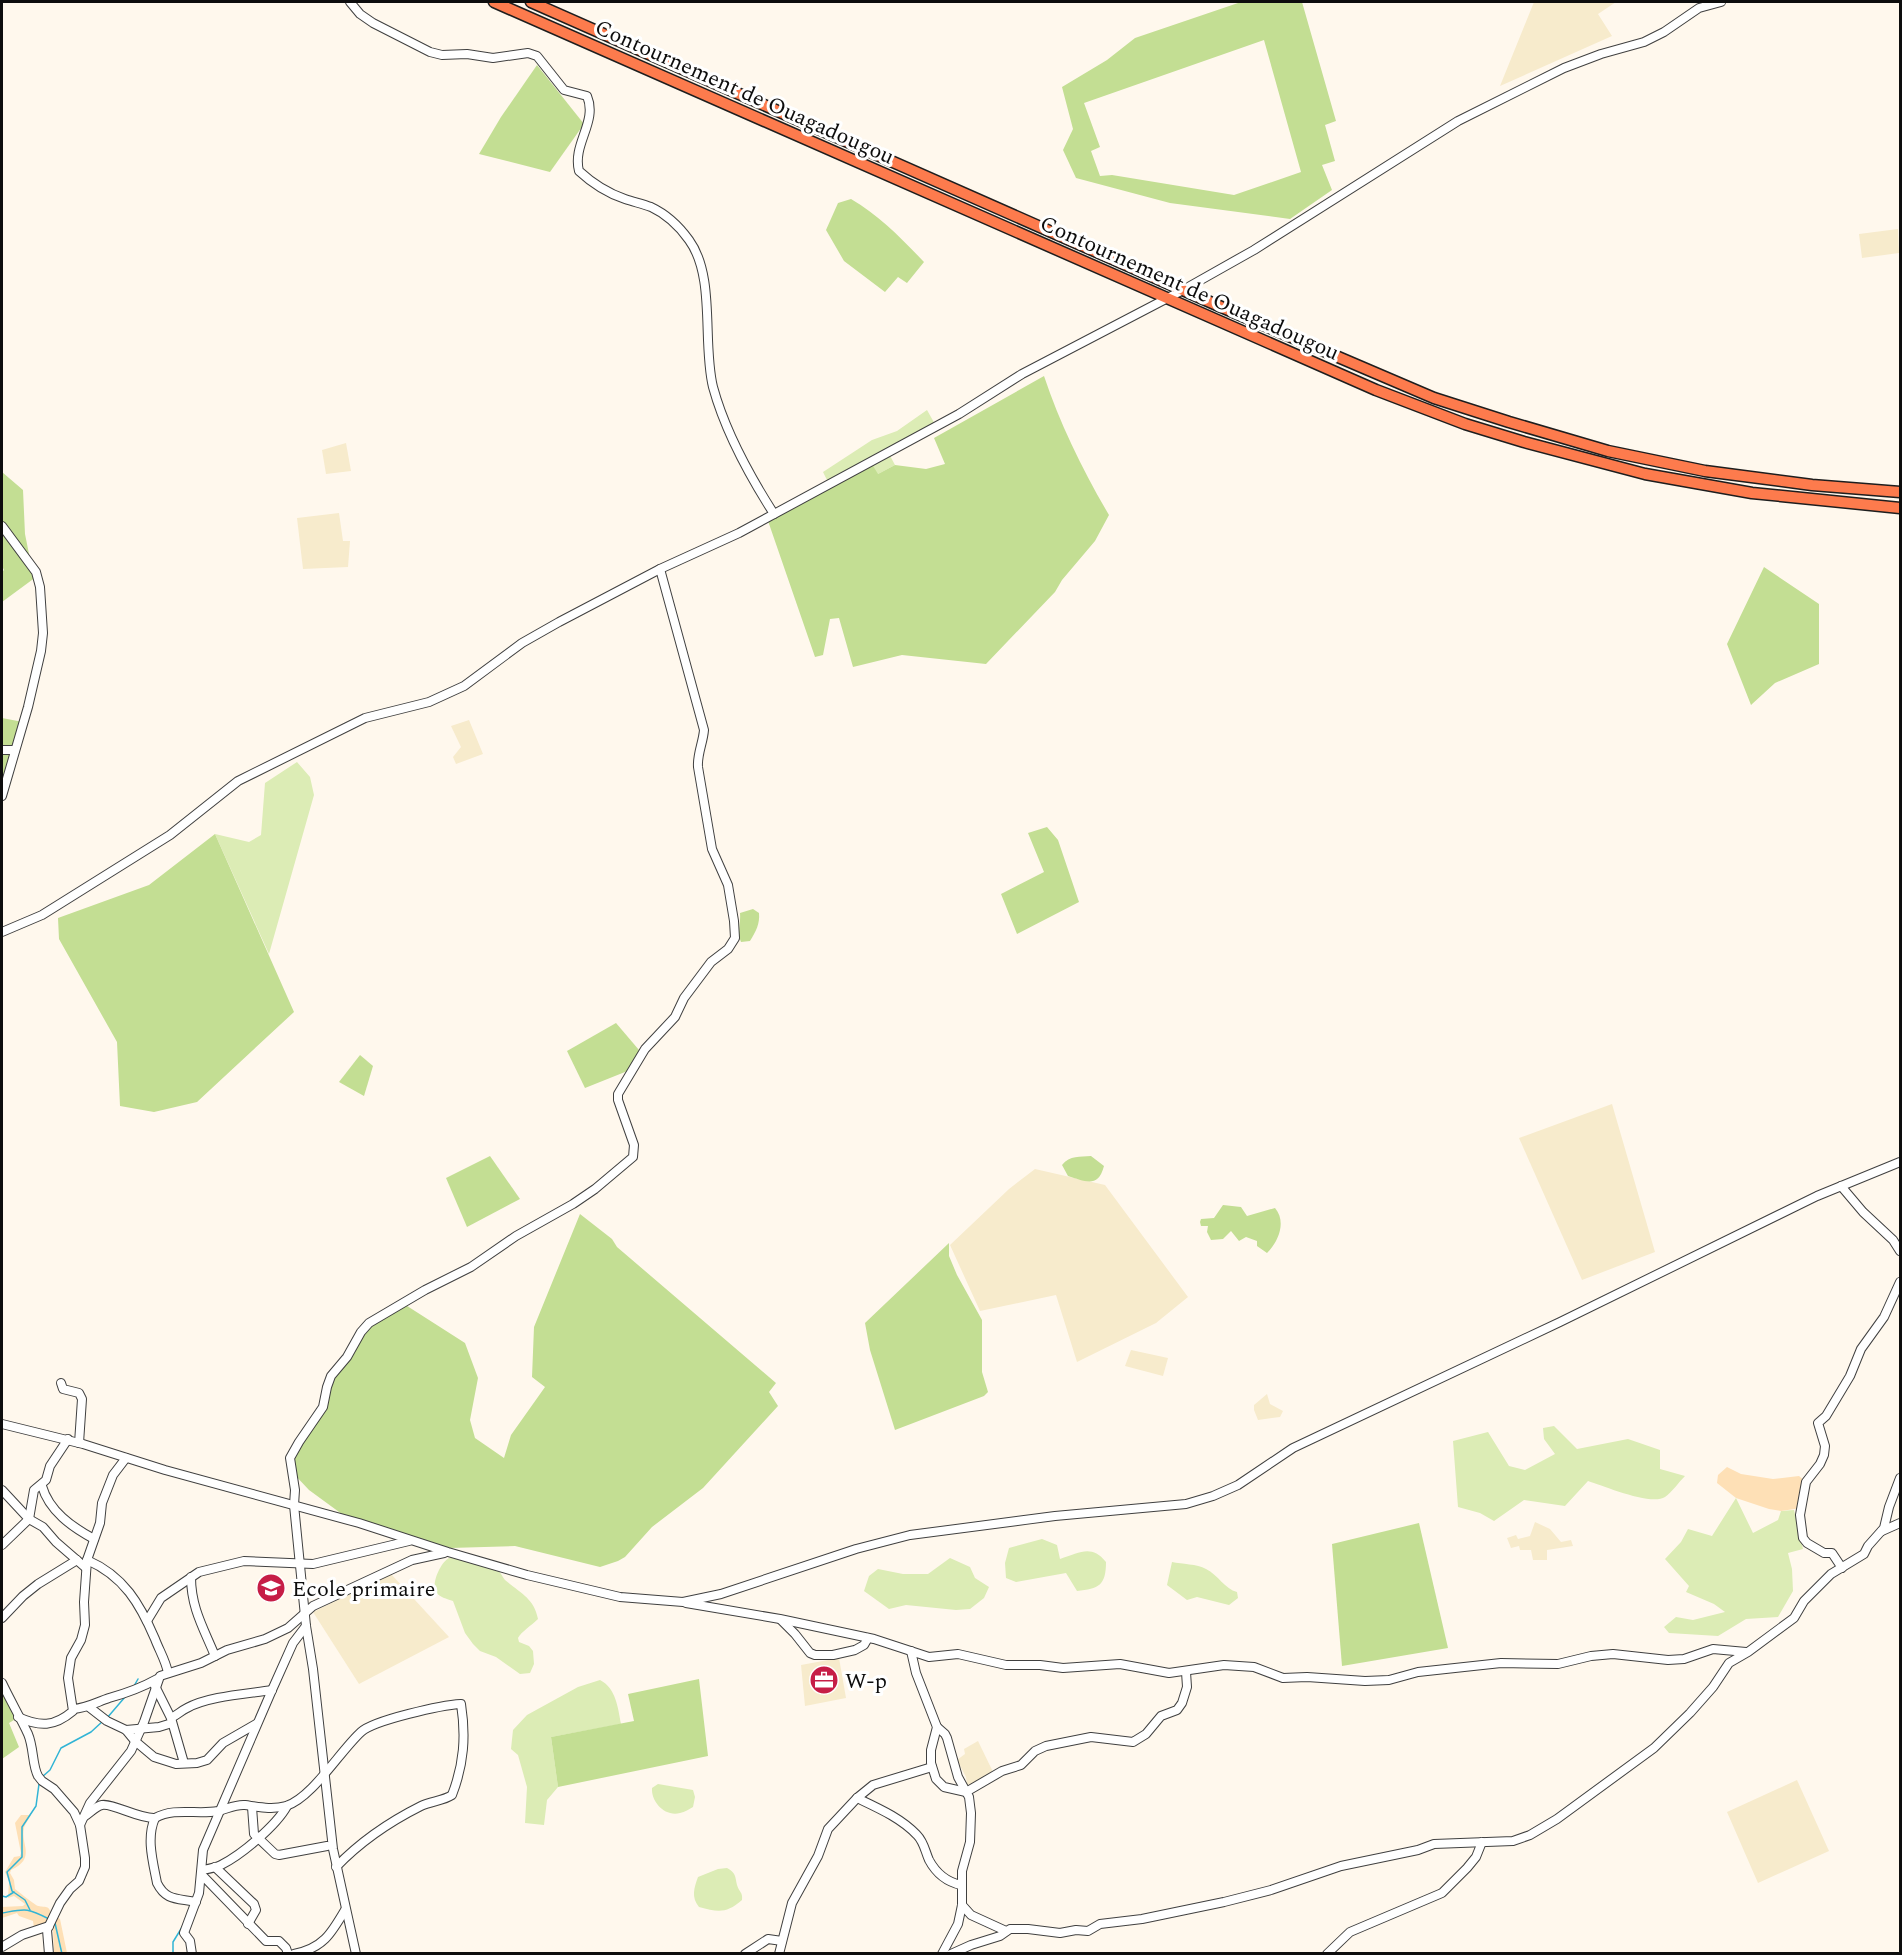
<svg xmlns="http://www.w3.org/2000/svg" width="1902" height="1955" viewBox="0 0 1902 1955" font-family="Spectral,serif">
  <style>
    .farmland { fill: #f7ebcc }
    .green { fill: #dcecb5 }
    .forest { fill: #c3de93; fill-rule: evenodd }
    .sand { fill: #fee0b6 }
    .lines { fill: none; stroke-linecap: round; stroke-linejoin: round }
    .stream { stroke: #31b4d5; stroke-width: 1.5 }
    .minor-casing { stroke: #404040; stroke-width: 10 }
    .highway-casing { stroke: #1e1e1e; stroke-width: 13 }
    .minor { stroke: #fff; stroke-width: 8 }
    .highway { stroke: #fd7b4d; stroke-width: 10 }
    .labels { text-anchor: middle; stroke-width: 6; stroke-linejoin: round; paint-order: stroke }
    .street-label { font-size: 22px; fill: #0d0d0d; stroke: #fff }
    .poi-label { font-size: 22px; fill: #0d0d0d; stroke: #fff; text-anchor: start }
  </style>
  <rect width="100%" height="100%" fill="#fff8ed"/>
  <g class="farmland">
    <path d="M1534,2H1616L1598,14L1612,36L1500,86Z"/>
    <path d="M1898,229L1899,253L1862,258L1859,234Z"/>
    <path d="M346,443L351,471L326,474L322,450Z"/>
    <path d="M339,513L343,541H350L348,567L303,569L297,518Z"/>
    <path d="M469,720L483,754L456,764L453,757L461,747L451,726Z"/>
    <path d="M1612,1104L1655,1252L1582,1280L1519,1138Z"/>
    <path d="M1035,1169L1105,1185L1188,1297L1156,1323L1077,1362L1056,1295L980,1311L950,1245L1009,1189Z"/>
    <path d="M1131,1350L1168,1358L1163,1376L1125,1366Z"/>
    <path d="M1267,1394L1270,1404L1283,1411L1280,1417L1258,1420L1254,1410V1405Z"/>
    <path d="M1535,1522L1550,1529L1561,1542L1571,1540L1573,1546L1547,1550V1560H1533L1531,1550H1520L1519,1546L1511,1548L1507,1538L1516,1535L1518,1539L1530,1536Z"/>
    <path d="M391,1574L449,1637L359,1684L313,1612Z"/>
    <path d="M839,1658L846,1698L805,1706L801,1665Z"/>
    <path d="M978,1741L994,1774L973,1784L967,1785L966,1777L957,1760L965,1754L964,1749Z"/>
    <path d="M1797,1780L1829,1851L1758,1883L1727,1812Z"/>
  </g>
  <g class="green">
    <path d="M927,410L936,426L888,452L895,465L878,474L829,484L823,472L872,440L897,431Z"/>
    <path d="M297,762L310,777L314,795L269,954L215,834L249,842L261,835L265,783Z"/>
    <path d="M1554,1426L1577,1449L1628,1439L1660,1450V1469L1685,1476C1679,1482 1672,1492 1665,1497C1651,1506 1604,1486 1588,1481L1565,1506L1524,1500L1494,1521L1480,1513L1458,1507L1453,1441L1488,1432L1509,1466L1525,1470L1555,1454L1544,1439L1543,1428Z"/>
    <path d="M1736,1498L1753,1533L1778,1520L1781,1511L1794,1510L1803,1549L1788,1553L1792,1569L1793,1591L1778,1617L1746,1619L1718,1636L1669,1633L1664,1627L1676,1617L1693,1620L1725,1612L1714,1604L1686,1592L1689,1586L1665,1559L1681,1542L1688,1529L1712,1536Z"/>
    <path d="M1042,1539L1057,1545L1060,1559C1080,1553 1091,1544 1106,1562C1106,1585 1099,1589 1077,1591L1066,1573L1016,1582L1006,1578L1005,1563L1009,1548Z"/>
    <path d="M449,1558C457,1558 488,1565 496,1569C500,1571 502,1576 505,1580C520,1593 534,1598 538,1619C532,1625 521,1632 518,1638L519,1642L529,1646L533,1651L534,1664L530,1673L520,1674L496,1657L480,1651L473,1644L465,1633L453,1601C447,1599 439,1597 436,1592C431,1583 441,1562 449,1558Z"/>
    <path d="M950,1558L970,1567L975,1578L989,1587L984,1598L970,1609L956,1610L906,1605L889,1609L864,1591L869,1576L878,1569L903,1574H928Z"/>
    <path d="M1172,1562C1182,1564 1197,1564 1206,1569C1218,1575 1225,1589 1237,1592L1238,1598L1229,1605L1197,1597L1187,1600L1167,1585Z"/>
    <path d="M600,1680C616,1688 618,1708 621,1724L551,1737L558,1787L547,1800L544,1825L525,1823L527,1787L518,1755L511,1749L513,1730L527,1715L578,1687Z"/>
    <path d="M658,1784L693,1790L695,1797L693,1807C689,1809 685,1812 680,1813C665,1817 651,1802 652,1788Z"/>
    <path d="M727,1868C736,1873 735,1876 737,1885C739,1892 743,1892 742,1900C726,1914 718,1912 699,1907C691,1897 694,1888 698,1877L718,1869Z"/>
  </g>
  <g class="forest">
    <path d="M1241,2H1302L1336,121L1325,125L1335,161L1322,165L1332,190L1290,219L1170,203L1076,178L1063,150L1073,129L1062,87L1107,60L1135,38ZM1264,40L1301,172L1234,195L1112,175L1100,176L1091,151L1100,147L1084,103Z"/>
    <path d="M537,65L584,124L550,172L479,154L501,117Z"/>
    <path d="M851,199C880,216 901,238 924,262L907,283L898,277L885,292L844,261L826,230L838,203Z"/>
    <path d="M1044,376C1060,424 1083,471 1109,515L1095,541L1062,580L1055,592L986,664L902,655L853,667L839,618L830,619L823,655L815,657L767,518L870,461L878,474L895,465L926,469L945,464L934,438Z"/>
    <path d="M2,472L23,490L25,534L31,564L2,526Z"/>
    <path d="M2,533L36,577L2,602V572L4,570L2,566Z"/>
    <path d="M1764,567L1819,604V664L1775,683L1751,705L1727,644Z"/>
    <path d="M2,718L23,722L10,780L2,800Z"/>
    <path d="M1047,827L1058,840L1079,902L1017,934L1001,894L1044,872L1028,833Z"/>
    <path d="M215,834L294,1012L197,1102L154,1112L120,1106L117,1042L59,939L58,918L149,885Z"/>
    <path d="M753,909L759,913C760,924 756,931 750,941L741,942C737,934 741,922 740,913Z"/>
    <path d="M616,1023L639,1050L630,1070L585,1088L567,1051Z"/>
    <path d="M360,1055L373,1066L364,1096L339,1082Z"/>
    <path d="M490,1156L520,1199L467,1227L446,1178Z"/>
    <path d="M1091,1156L1104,1166C1098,1189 1085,1181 1068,1176L1062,1165C1070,1155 1080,1157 1091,1156Z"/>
    <path d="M1223,1205L1241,1207L1247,1216L1275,1208C1287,1222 1278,1242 1267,1253L1257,1246V1241L1246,1237L1239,1241L1231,1231L1223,1239L1211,1240L1207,1232L1208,1226H1201L1200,1222L1201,1219L1214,1218Z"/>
    <path d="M580,1214L612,1239L617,1247L776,1383L769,1392L778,1406L703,1488L652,1527L625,1557L618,1561L600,1567L515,1546L450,1548L350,1520L309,1490L293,1473L292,1458L324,1407L328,1386L361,1332L404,1304L465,1343L478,1378L470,1420L475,1438L504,1458L511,1435L545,1387L532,1377L534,1327Z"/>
    <path d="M949,1243V1256L957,1275L982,1320V1372L988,1392L984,1396L895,1430L870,1350L865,1323Z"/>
    <path d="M1419,1523L1448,1648L1342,1666L1332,1544Z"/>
    <path d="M2,1679L19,1717L9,1723L19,1747L2,1759Z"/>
    <path d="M699,1679L708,1756L558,1787L551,1737L634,1721L628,1694Z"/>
  </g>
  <g class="sand">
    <path d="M1727,1467L1741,1474L1773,1479L1799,1476L1806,1482L1801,1508L1781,1511L1769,1509L1736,1498L1717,1483L1718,1475Z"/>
    <path d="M21,1815H31C29,1819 25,1824 24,1828C20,1844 37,1858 11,1870L10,1873L14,1880L15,1889C22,1894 28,1900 36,1905C43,1909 48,1903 51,1913L60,1919L67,1953H54L53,1929L49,1926L34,1928L33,1921L19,1916L17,1913L2,1918V1907L23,1906L25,1904L14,1896L8,1898L9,1881L5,1872L14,1857L20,1856L21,1853L15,1823Z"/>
  </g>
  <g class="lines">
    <g class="stream">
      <path d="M134,1686L138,1679"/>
      <path d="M107,1718L125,1697"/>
      <path d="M42,1777L50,1770L61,1748L91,1732L103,1721"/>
      <path d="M2,1885V1890"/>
      <path d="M2,1896L6,1897L14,1892"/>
      <path d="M30,1910L25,1900L12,1891L7,1872L22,1857V1827L36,1806L39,1784"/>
      <path d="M2,1913C25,1909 26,1907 49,1919"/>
      <path d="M55,1923L62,1954"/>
      <path d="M173,1954V1942L184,1924"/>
    </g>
    <g class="minor-casing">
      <g id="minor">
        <path d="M350,2L360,14L373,23L430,52L442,55L467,54L493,58L528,53L537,56L564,90L587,96C598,122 572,144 579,171C593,184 607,193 625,199C634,202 643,204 651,207C666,214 679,226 689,240C716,277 702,343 713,387C725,431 749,475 774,514"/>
        <path d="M2,526L36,572L40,587L43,633L41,651L28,707L2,796"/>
        <path d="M2,750H15"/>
        <path d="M2,932L42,915L170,835L238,781L365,718L429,702L464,686L522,643L559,622L660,569L739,533L959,414L1022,374L1183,290L1254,250L1458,121L1564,68L1601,54L1644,42L1664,32L1699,8L1721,2"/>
        <path d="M1841,1186L1863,1212L1893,1240L1900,1251"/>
        <path d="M61,1383L63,1389L79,1393L82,1399L79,1443"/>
        <path d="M2,1424L83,1444L165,1470L359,1523L448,1552L527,1575L620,1597L683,1602L721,1594L856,1549L910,1535L1055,1516L1186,1504L1213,1496L1238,1485L1293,1448L1560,1322L1817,1196L1900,1162"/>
        <path d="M42,1486C49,1511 72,1527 94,1539"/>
        <path d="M2,1490L29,1519L43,1527L56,1542L86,1568"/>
        <path d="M1882,1531L1900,1523"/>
        <path d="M2,1545L29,1519L34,1490L46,1480L50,1466L68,1439"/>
        <path d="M87,1560C124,1576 140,1604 155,1639C159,1650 166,1661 168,1673"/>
        <path d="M1842,1568L1832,1553H1824L1807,1543L1803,1538L1800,1515L1806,1482L1820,1464L1824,1455L1825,1446L1818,1423L1826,1416L1850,1376L1861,1349L1884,1317L1900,1282"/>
        <path d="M191,1577C191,1608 204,1629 215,1656"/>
        <path d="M686,1603L780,1619L874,1639L929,1657L958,1654L1006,1665H1040L1063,1668L1120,1664L1169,1673L1224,1665L1254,1667L1283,1678L1307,1677L1365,1681L1389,1680L1418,1672L1501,1663L1558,1664L1591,1656L1613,1654L1668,1660L1684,1659L1713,1649L1746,1652"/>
        <path d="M2,1618L23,1596L38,1584L77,1560"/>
        <path d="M781,1620L795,1634L810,1653L815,1655H833L855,1650L864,1645L868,1638"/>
        <path d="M147,1621L161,1598L199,1572L244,1561L313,1564L409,1541"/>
        <path d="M911,1651L916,1673L937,1727L931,1750V1763L936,1779L944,1787L966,1792L1002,1771L1021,1765L1035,1751L1046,1746L1091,1737L1133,1742L1146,1734L1161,1716L1177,1710L1182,1703L1187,1687L1186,1672"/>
        <path d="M2,1683C10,1700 20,1717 28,1734C34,1748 32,1765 38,1776L42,1781L54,1789L74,1812L80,1825L85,1858V1867L79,1881L70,1889L60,1903L47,1930L49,1954"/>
        <path d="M155,1686L171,1718L184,1763"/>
        <path d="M89,1707L107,1721L126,1730L135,1741L154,1757L176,1764L197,1763L207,1760L223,1743L256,1724"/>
        <path d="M73,1709C87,1708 97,1702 109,1698C127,1693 141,1688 157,1679"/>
        <path d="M18,1717C40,1727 54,1727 73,1711L68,1678L71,1658L81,1640L85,1625L84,1602L87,1560L100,1523L102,1503L113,1475L126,1458"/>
        <path d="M171,1718C177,1715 181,1711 187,1708C209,1696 247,1694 272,1690"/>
        <path d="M937,1727L945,1734L947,1738L958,1777L969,1797L971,1813L970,1842L962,1871V1905L958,1924L942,1954"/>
        <path d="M126,1730L159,1727L172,1723"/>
        <path d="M857,1798C878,1808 901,1818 917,1835C924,1842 925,1851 929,1860C936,1873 947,1882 961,1885"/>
        <path d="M252,1807L254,1834L275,1854L279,1855L327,1846"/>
        <path d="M85,1816C90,1813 96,1806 102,1805C113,1803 139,1819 155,1818"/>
        <path d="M80,1825L90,1803L131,1751L144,1722L160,1676L201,1663L227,1650L265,1639L288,1628L313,1606L412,1560L444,1553"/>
        <path d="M215,1867L254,1904L256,1910L248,1924"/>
        <path d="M202,1870C208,1869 215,1868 221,1865C241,1855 276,1826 287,1806"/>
        <path d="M202,1875L266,1941H279L286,1948L288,1954"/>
        <path d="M196,1902C177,1898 166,1901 157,1883C153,1862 146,1838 155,1818C175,1807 197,1815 218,1811C227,1809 236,1804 245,1805C259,1807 272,1810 286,1806C312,1798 340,1751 361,1732C374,1720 442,1705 461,1704C466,1736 464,1764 452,1795C443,1801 431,1801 421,1806C389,1822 361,1841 336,1867"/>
        <path d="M962,1905L971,1915L1006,1931"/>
        <path d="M2,1947L22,1935L49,1926"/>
        <path d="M192,1954L190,1941L184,1933L199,1893L203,1850L272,1690L293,1643L306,1626"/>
        <path d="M294,1954C323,1948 331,1934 345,1910"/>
        <path d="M356,1954L333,1849L313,1669L306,1626L294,1505L295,1490L290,1458L299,1442L323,1407L327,1387L331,1376L347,1357L361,1332L369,1323L425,1290L471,1267L516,1236L573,1204L595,1189L633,1157L634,1145L618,1100V1094L645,1049L675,1017L684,998L711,962L728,949L735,938L734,921L728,885L712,849L698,767C697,754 703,743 704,730L660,569"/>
        <path d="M745,1954L768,1939L782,1941"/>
        <path d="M779,1954L792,1903L818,1856L828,1829L857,1798L873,1785L932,1767"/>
        <path d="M951,1954L971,1945L1000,1936L1010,1929H1028L1060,1933L1076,1930L1088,1931L1100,1924L1142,1919L1224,1902L1271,1890L1341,1866L1418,1850L1434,1844L1513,1841L1530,1835L1557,1819L1654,1748L1690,1713L1713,1687L1729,1663L1748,1652L1794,1618L1804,1601L1831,1574L1864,1554L1868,1546L1884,1528L1889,1507L1900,1478"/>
        <path d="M1327,1954L1350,1932L1442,1893L1467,1868L1476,1857L1482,1842"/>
      </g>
    </g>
    <g class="highway-casing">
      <g id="highway">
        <path d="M494,2L1376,390L1465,424L1524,442L1645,474L1752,493L1900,508"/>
        <path d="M531,2L1219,306L1434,398L1509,422L1608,451L1705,471L1812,485L1900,492"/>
      </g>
    </g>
    <use href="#minor" class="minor"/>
    <use href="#highway" class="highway"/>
  </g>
  <defs>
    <g id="school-disc" transform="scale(1.5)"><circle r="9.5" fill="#c61d46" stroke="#fff"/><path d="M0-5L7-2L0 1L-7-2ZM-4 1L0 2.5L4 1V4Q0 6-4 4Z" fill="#fff"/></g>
    <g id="office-disc" transform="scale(1.5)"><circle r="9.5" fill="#c61d46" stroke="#fff"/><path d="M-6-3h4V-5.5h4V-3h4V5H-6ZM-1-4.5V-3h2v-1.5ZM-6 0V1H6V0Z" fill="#fff"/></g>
  </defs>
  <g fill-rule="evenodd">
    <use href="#school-disc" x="271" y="1588"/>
    <use href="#office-disc" x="824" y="1680"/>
  </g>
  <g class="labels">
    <g class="street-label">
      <text transform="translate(745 91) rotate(24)" y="8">Contournement de Ouagadougou</text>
      <text transform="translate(1190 287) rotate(24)" y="8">Contournement de Ouagadougou</text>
    </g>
    <g class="poi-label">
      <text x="292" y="1596">Ecole primaire</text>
      <text x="845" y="1688">W-p</text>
    </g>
  </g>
  <rect width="1902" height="1955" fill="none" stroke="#0d0d0d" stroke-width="6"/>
</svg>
